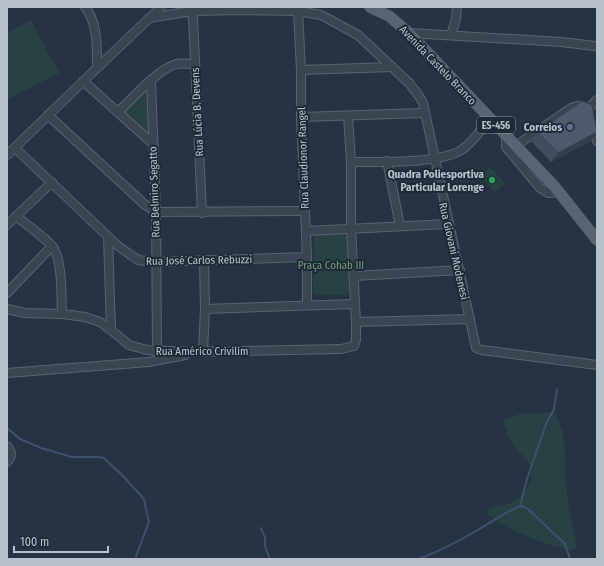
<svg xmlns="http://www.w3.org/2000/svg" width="604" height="566" viewBox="0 0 604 566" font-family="'Fira Sans Condensed',sans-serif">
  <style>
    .green { fill: #284143 }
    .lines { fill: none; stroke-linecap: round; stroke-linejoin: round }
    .stream { stroke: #3c516b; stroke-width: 2 }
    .minor-casing { stroke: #59636f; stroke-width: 10 }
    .major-casing { stroke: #444e5b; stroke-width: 12 }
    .minor { stroke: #3b4552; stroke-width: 8 }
    .major { stroke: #596472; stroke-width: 11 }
    .wall { fill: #414d5c }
    .shaded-wall { fill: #353f4b }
    .building { fill: #4c5a6b; stroke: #353f4b }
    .service-dot { fill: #5c6f8a; stroke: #1f2a37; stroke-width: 1.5 }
    .leisure-dot { fill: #2e9e5b; stroke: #1f2a37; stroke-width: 1.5 }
    .labels { text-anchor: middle; stroke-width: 4; stroke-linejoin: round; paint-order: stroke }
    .shield { fill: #1f2a37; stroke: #8a939f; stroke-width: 1 }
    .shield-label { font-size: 10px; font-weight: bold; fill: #b8c0cc }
    .street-label { font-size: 11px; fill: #b8c0cc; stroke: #1f2a37 }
    .poi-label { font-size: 11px; font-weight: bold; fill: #b8c0cc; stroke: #1f2a37; text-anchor: end }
    .park-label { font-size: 11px; fill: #6f9d78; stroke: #1f2a37 }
  </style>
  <rect width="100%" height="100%" fill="#263342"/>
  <g class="green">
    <path d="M31,20L59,73L7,100V33Z"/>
    <path d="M148,87V133L121,111Z"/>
    <path d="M490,167L505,183L495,192L480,176Z"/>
    <path d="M347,231L349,238L350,291L347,295H317L313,292L314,237L319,232Z"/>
    <path d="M554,412C569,434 564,460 566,485C568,506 572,526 577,546L572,551C543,543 511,533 487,514L489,508L515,502L526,490L531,480V469L527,460L517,450L509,438L503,420L520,414Z"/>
  </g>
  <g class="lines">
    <g class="stream">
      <path d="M7,428L20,439L41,448L72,457H97L104,458L122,475L144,499L147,514L149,522L135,559"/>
      <path d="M520,506L527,479L546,424L554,409L557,389"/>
      <path d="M261,528L265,538V546L270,559"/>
      <path d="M419,559C440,551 461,540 481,528C494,521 508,509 523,506L529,510L565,544L570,559"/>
    </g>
    <g class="minor-casing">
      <g id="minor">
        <path d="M85,7C98,23 97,48 97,68"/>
        <path d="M190,8L193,17L202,213"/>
        <path d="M298,11L301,70V117L307,257V305"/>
        <path d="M149,18L192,11L244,10L298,11L321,15L358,35L410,84L419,96L423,103L476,348L482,350L597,365"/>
        <path d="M409,33L561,42L595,46"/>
        <path d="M451,35L456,19L457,7"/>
        <path d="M301,70L392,67"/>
        <path d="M83,81L152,143"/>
        <path d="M151,81L156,212L157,352"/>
        <path d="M587,110L597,100"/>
        <path d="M118,112C132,99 158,69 176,64C182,63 189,64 195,64"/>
        <path d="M48,115L144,204L156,212L305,211"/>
        <path d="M301,117L424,113"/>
        <path d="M593,125L597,141"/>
        <path d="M506,134V147L540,188L548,193L559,192"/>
        <path d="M517,145L571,108C576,106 580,104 585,108"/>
        <path d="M15,148L118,246L138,260L156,262L307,257"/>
        <path d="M7,155L97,68L161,7"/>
        <path d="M387,161L400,226"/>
        <path d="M351,162C378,162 442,164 463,149C473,141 482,129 490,119"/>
        <path d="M16,216C28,226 42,235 52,246C63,259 61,297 62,314"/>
        <path d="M7,225L52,182"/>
        <path d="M306,231L448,224"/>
        <path d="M108,237L111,330"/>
        <path d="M354,276L460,270"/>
        <path d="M7,293L52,246"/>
        <path d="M7,309L25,313L62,314L85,317L100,322L111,330L129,345L147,350L192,352L341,349L354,346L356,340V322L351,228V162L348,116"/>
        <path d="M205,309L355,304"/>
        <path d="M356,322L470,319"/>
        <path d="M203,352L205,309L204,260"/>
        <path d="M7,373L149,362L185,355"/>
        <path d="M7,446C12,452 12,457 7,462"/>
      </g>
    </g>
    <g class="major-casing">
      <path id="major" d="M370,7L389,16L409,33L555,187L597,240"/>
    </g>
    <use href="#minor" class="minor"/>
    <use href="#major" class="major"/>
  </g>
  <path class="wall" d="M597,130V132L591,141L551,162L531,141L537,132Z"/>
  <path class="shaded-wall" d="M597,132L591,141L551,162L558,153Z"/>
  <path class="building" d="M582,101L592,105L597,132L558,153L537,132Z"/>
  <circle class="service-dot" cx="570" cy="127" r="4"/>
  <circle class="leisure-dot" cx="492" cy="180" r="4"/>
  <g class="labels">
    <rect class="shield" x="477" y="117" width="38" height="16" rx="3"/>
    <g class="shield-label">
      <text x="496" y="129">ES-456</text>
    </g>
    <g class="street-label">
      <text transform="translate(438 65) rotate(46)" y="4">Avenida Castelo Branco</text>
      <text transform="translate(197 112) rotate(-93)" y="4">Rua Lúcia B. Devens</text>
      <text transform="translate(303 158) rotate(-92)" y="4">Rua Claudionor Rangel</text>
      <text transform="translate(154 192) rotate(-92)" y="4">Rua Belmiro Segatto</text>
      <text transform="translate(454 251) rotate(77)" y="4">Rua Giovani Modenesi</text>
      <text transform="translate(199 260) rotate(-1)" y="4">Rua José Carlos Rebuzzi</text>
      <text x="202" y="355">Rua Américo Crivilim</text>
    </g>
    <g class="poi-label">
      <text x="562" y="131">Correios</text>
      <text x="484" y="178">Quadra Poliesportiva<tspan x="484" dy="13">Particular Lorenge</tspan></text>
    </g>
    <g class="park-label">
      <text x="331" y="269">Praça Cohab III</text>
    </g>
  </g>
  <rect width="604" height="566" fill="none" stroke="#b8c0cc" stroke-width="16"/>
  <path d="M14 546v6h94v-6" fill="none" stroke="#b8c0cc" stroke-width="2"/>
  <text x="20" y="546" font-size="12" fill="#b8c0cc" stroke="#1f2a37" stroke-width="3" paint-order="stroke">100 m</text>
</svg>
